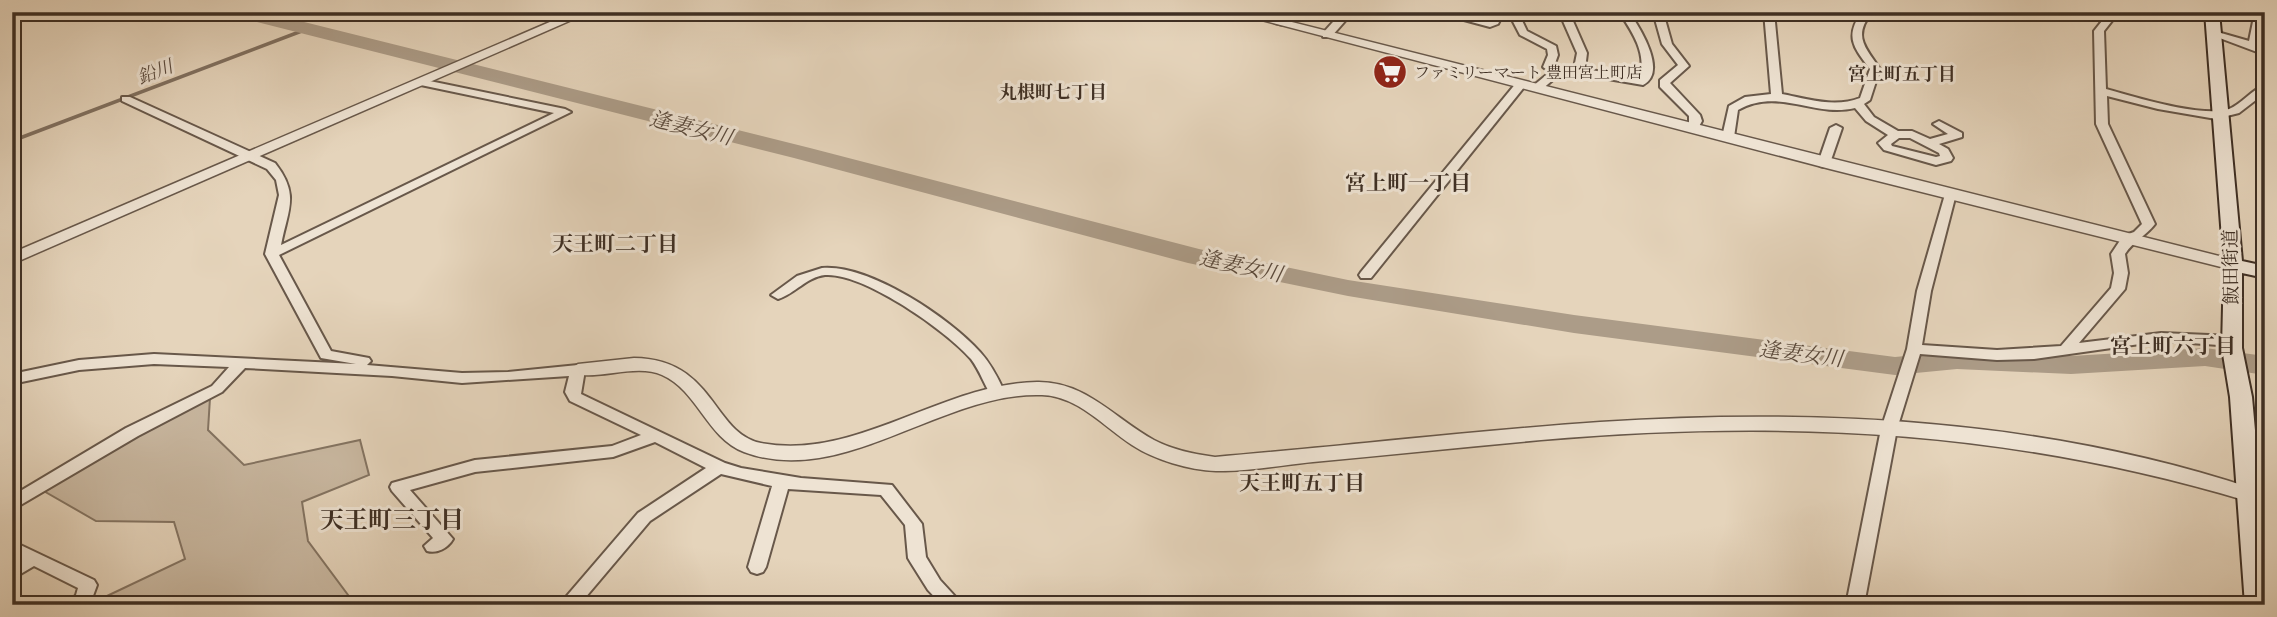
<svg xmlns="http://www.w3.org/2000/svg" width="2277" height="617" viewBox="0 0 2277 617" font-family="'Libre Caslon Text','Noto Serif JP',serif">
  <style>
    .green { fill: #c9b8a1; stroke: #847462; stroke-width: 2 }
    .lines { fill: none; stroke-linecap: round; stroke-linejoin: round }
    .stream { stroke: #807060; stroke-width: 3.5 }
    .river { fill: #ac9c88; fill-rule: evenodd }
    .minor-casing { stroke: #68584a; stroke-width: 4 }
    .tertiary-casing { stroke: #68584a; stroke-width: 3 }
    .secondary-casing { stroke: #3e2f24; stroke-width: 4 }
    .minor { fill: #eee3d3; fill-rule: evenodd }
    .tertiary { fill: #eee3d3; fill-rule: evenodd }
    .secondary { fill: #eee3d3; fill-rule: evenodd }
    .labels { text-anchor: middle; stroke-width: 6; stroke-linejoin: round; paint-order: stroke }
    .far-poi-label { font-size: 16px; fill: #3e2f24; stroke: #eee3d3; text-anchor: start }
    .far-water-label { font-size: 18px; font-style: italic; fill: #5a4a3d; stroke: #eee3d3 }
    .far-neighbourhood-label { font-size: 18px; font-weight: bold; fill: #3e2f24; stroke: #eee3d3 }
    .street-label { font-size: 19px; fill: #3e2f24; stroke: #eee3d3 }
    .water-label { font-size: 21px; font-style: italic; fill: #5a4a3d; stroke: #eee3d3 }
    .neighbourhood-label { font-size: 21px; font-weight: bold; fill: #3e2f24; stroke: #eee3d3 }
    .near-neighbourhood-label { font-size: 24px; font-weight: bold; fill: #3e2f24; stroke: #eee3d3 }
  </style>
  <rect width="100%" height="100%" fill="#e5d4bb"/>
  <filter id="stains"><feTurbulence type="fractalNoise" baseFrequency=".00286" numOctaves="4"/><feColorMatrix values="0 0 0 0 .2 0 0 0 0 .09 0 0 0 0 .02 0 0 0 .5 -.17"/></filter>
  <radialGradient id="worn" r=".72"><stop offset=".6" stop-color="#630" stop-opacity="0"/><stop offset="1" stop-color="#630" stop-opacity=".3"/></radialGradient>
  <path class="green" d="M210,398L208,430L244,465L360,440L369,475L302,502L308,541L351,599L342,605H88L185,559L174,522L96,521L42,490L137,432Z"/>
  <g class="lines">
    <path class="stream" d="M12,141L307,29"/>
    <path class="river" d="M230,12H264L810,148L1199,249L1348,280L1574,315L1895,357L1957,351L2071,356L2205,348L2265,356V375L2205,366L2071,374L1957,369L1895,375L1574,333L1348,296L1188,263L794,158L233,16Z"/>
    <g class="minor-casing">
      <g id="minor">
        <path d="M1276,12H1286L1283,25L1275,23Z"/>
        <path d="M1342,12H1353L1331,37H1323V33Z"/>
        <path d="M1434,12H1452L1489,21L1491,19L1484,12H1495L1501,18L1498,24L1490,27Z"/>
        <path d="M1508,12H1518L1527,31L1556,46L1558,55L1554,66L1574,68L1577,53L1559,12H1569L1587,53L1585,69L1639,78C1648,55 1632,31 1619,12H1629C1640,28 1668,72 1643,85L1579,74H1560L1541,90H1533V86L1550,72L1543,67L1548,55L1547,49L1520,35Z"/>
        <path d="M1653,12H1663L1672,44L1689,66L1670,83L1700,115L1702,121L1697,130H1689V116L1660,87V80L1678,65L1662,44Z"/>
        <path d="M1764,12H1774L1782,94C1808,99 1835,108 1860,98L1870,69C1854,48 1844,37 1862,12H1872C1852,37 1866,48 1880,69L1870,100L1864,104L1874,117L1898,131H1912L1930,139L1948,134L1933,124L1939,121L1962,133V137L1939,144L1948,149L1953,158L1951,161L1936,165L1884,150L1878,143L1888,135L1866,121L1855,108C1814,118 1779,87 1738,110L1734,137L1732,139H1724L1722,137L1729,106L1745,97L1771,94ZM1899,138H1910L1939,153L1940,156L1936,157L1892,146L1891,144Z"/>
        <path d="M2069,12H2089L2106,16L2109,12H2119L2104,31L2106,89C2135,97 2202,118 2229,109C2242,104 2251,90 2265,85V93L2239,113L2227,116L2226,119L2222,120L2158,109L2107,96L2108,124L2155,224C2145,237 2133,241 2125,254L2128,273L2125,289L2079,343L2161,333L2233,336L2240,341L2233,346L2161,341L2034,359L1997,360L1920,354L1897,429L1864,605H1846L1881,429L1907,349L1917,291L1946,191H1954L1956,194L1931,291L1922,345L1997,350L2061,346L2111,288L2114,273L2111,254L2123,236L2134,232L2142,224L2096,124L2094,31L2102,21Z"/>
        <path d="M2255,12H2265V20L2257,45L2265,48V55L2209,34L2214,31L2249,41Z"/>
        <path d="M420,79L565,109L571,112L279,255L331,351L369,358L371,361L367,365L462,373L508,372L578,365L585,370L581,394L725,463L741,468L801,478L892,485L922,524L926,557L940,580L963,605H942L928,590L911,563L908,558L905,525L881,495L788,489L766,567L763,572L757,574L751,572L748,567L772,486L721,474L650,521L579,605H559L638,513L706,468L655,442L613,457L475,472L410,490L453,539C448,548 437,554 427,551L424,546L433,538L392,491L390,487L392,483L475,460L612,446L641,435L570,401L565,392L569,376L462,383L392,376L245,368L222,392L138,436L12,510V496L126,428L212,386L229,367L154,364L79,370L12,384V374L79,360L154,354L356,364L321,358L265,254L279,195L276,180L267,169L122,101V97H130L275,163C300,195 288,209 281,245L554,113L416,84L415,82Z"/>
        <path d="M1521,81L1526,84L1525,86L1371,278H1361L1359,275L1361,272L1517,82Z"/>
        <path d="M1836,125L1842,128L1830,163L1824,167L1820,166L1818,163L1830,128Z"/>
        <path d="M822,268C869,264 950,318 980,352C991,364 998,378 1005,393L1002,397H992C984,384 980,371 971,359C947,331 863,272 825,275C806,277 795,294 778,299L771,295L797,276Z"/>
        <path d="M12,541L94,580L97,585L90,604L67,605L76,595L78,588L34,566L12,579V563L18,559L12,556Z"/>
      </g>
    </g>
    <g class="tertiary-casing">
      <g id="tertiary">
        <path d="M573,12H590L12,264V253Z"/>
        <path d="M1231,12H1252L2239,261L2241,265L2233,270L1830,169Z"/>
        <path d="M634,358C715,359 712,433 761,443C857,461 942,383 1037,382C1086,381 1115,419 1154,440C1173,450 1194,454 1215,457C1343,446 1471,431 1600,422C1819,408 2045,419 2254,489L2257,494L2254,499L2247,501C2011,430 1785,419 1541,440C1465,447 1389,455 1313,462C1281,465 1248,472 1216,471C1189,470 1155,460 1132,445C1104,427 1078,396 1042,395C943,391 842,489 744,452C707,438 698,391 662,375C634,362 587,385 569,370L578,364Z"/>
      </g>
    </g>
    <g class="secondary-casing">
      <path id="secondary" d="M2205,12H2219L2242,261L2265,266V278L2242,273V348L2252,397L2265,541V605H2245L2230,397L2222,348L2224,265Z"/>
    </g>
    <use href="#minor" class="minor"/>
    <use href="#tertiary" class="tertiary"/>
    <use href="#secondary" class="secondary"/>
  </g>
  <defs>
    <g id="supermarket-disc" transform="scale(1.75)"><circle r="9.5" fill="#8f2418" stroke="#eee3d3"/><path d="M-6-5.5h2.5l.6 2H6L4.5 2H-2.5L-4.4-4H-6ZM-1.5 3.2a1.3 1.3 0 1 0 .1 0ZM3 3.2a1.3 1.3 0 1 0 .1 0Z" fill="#fff"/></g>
  </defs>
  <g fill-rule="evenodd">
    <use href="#supermarket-disc" x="1390" y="72"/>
  </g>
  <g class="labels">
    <g class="far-poi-label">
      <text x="1414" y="78">ファミリーマート 豊田宮上町店</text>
    </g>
    <g class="far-water-label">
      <text transform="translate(155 72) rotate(-21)" y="6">鉛川</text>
    </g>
    <g class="far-neighbourhood-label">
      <text x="1902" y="80">宮上町五丁目</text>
      <text x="1053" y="98">丸根町七丁目</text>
    </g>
    <g class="street-label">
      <text transform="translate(2230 267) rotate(-91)" y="7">飯田街道</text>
    </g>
    <g class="water-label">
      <text transform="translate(691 128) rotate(14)" y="7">逢妻女川</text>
      <text transform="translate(1241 266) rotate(12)" y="7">逢妻女川</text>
      <text transform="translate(1801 354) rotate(7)" y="7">逢妻女川</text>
    </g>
    <g class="neighbourhood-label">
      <text x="1408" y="190">宮上町一丁目</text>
      <text x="615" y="251">天王町二丁目</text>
      <text x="2173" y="353">宮上町六丁目</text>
      <text x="1302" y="490">天王町五丁目</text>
    </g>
    <g class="near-neighbourhood-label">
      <text x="392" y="528">天王町三丁目</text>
    </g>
  </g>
  <rect width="2277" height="617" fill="none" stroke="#e5d4bb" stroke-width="42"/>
  <rect x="14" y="14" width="2249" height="589" fill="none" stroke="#3e2f24" stroke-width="3.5"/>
  <rect x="21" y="21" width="2235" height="575" fill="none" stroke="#3e2f24" stroke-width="2"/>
  <rect width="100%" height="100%" filter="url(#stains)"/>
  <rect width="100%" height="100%" fill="url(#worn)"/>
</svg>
